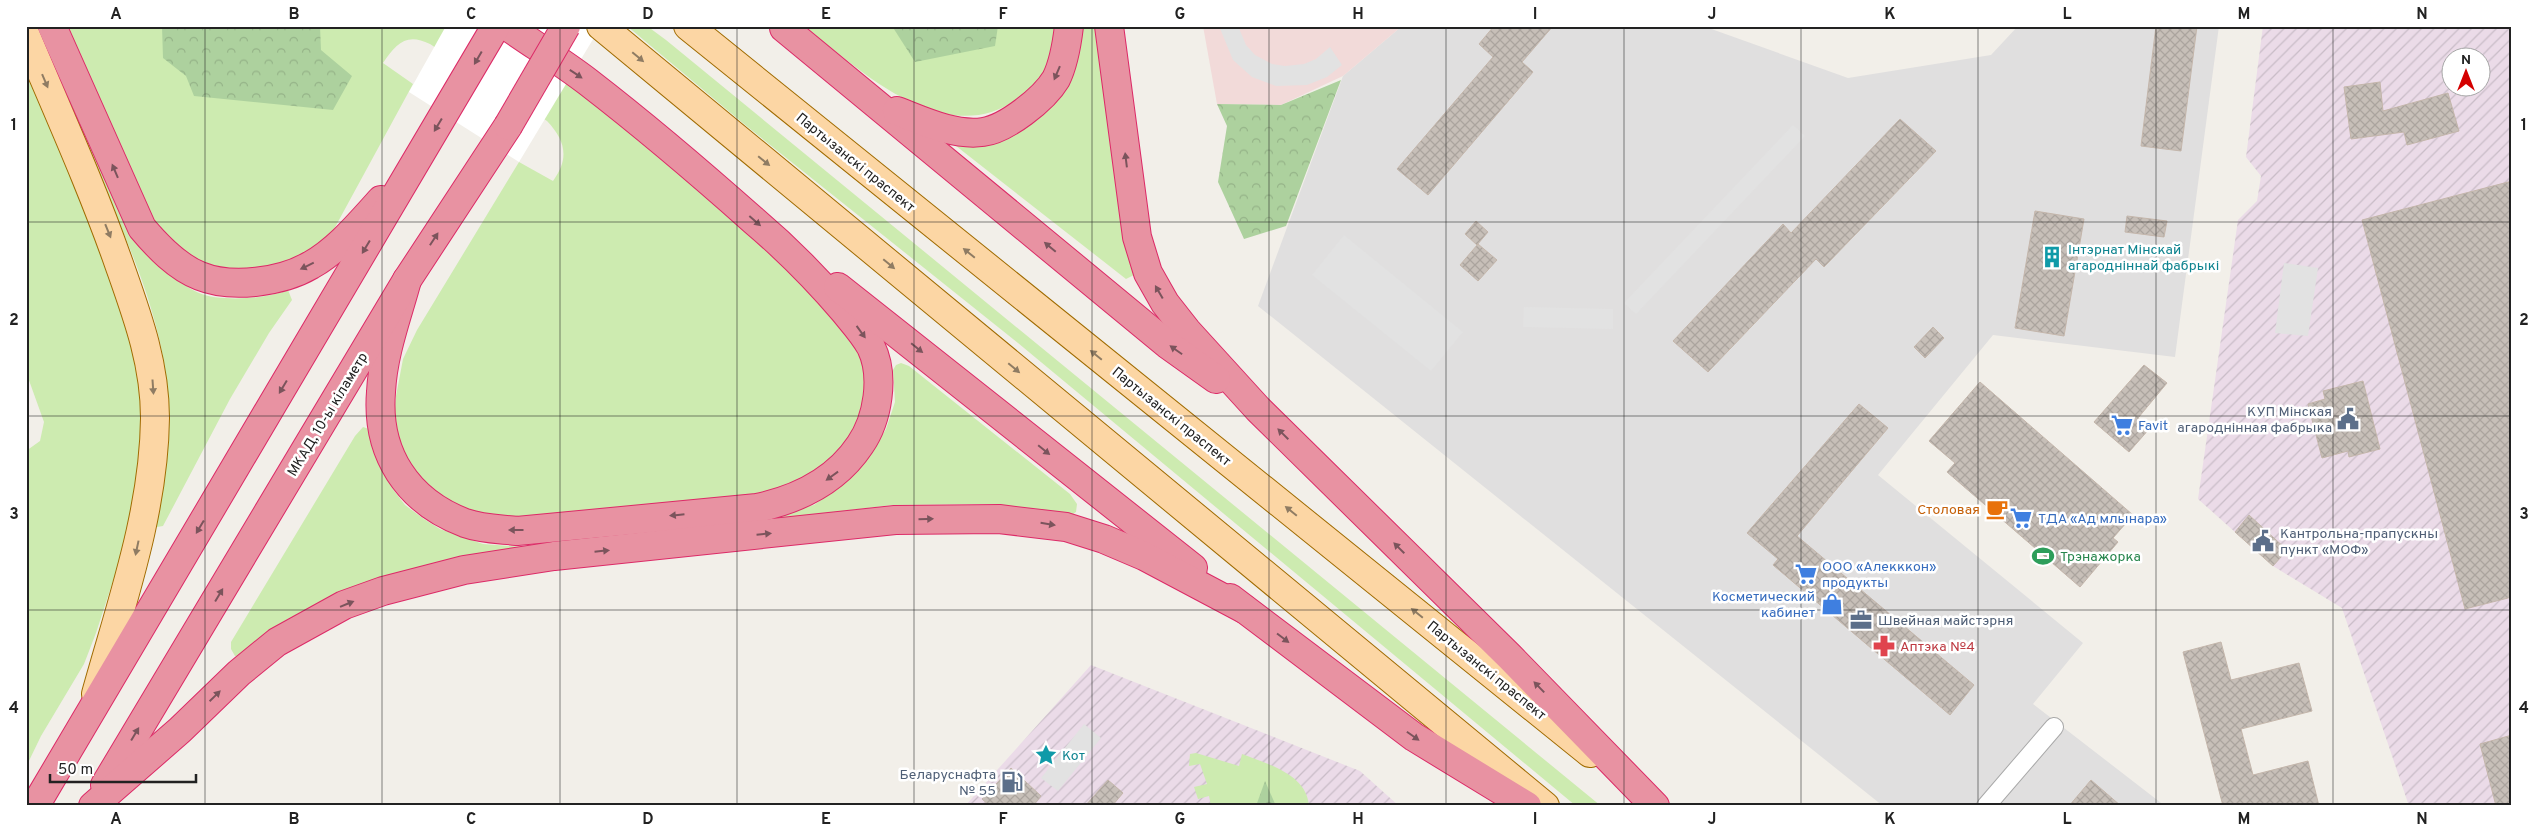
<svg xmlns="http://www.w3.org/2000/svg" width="2538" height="832" viewBox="0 0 2538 832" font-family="Overpass,sans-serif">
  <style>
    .residential { fill: #e0dfdf }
    .commercial { fill: #f2dad9 }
    .industrial { fill: url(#industrial-furrows); fill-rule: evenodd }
    .grass { fill: #cdebb0 }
    .forest { fill: url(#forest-crowns) }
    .parking { fill: #e2e2e2 }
    .pier { fill: #fff }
    .building { fill: url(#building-cross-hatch); stroke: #c4b6ab }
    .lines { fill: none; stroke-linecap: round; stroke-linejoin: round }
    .street-casing { stroke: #a9a9a9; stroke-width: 20 }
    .primary-casing { stroke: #a06b00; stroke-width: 30 }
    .highway-casing { stroke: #dc2a67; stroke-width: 30 }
    .street { stroke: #fff; stroke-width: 18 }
    .primary { stroke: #fcd6a4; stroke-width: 28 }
    .highway { stroke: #e892a2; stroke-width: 28 }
    .highway-bridge-casing { stroke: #dc2a67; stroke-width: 30; stroke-linecap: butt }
    .highway-bridge { stroke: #e892a2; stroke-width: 28 }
    .oneway { fill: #8f7c63 }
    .oneway2 { fill: #7b545c }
    .grid { fill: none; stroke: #222; stroke-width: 1; stroke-opacity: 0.55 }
    .labels { text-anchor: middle; stroke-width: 5; stroke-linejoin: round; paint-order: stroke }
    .street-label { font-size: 14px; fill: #222; stroke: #fff }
    .culture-label { font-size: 14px; fill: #0d838f; stroke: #fff; text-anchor: start }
    .service-label { font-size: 14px; fill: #4e5e75; stroke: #fff; text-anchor: end }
    .shop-label { font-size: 14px; fill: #366cbe; stroke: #fff; text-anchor: start }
    .food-label { font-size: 14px; fill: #c56008; stroke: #fff; text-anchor: end }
    .leisure-label { font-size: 14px; fill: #27864d; stroke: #fff; text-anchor: start }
    .health-label { font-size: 14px; fill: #be3a42; stroke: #fff; text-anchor: start }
    .neatline { fill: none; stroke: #222; stroke-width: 2 }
    .grid-label { font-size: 16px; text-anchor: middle; font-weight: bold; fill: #222 }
  </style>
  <defs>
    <pattern id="industrial-furrows" width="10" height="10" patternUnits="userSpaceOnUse" patternTransform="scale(1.25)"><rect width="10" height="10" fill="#ebdbe8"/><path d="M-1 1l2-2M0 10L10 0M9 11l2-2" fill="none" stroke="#c9bcc7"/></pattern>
    <pattern id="forest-crowns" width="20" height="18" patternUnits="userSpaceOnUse" patternTransform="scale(1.25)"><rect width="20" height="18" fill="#add19e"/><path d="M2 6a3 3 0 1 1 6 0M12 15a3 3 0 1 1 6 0" fill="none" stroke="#95b388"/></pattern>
    <pattern id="building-cross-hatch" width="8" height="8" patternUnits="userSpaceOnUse" patternTransform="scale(1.25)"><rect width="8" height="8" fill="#c7bfb8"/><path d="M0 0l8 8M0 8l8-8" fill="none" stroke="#aba49e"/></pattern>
  </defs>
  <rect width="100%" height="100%" fill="#f2efe9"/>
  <path class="residential" d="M1402,26H1703L1848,78L1991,55L2018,26H2219L2175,357L1993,335L1878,475L2083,643L2033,704L2165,806H1883L1258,306L1343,76Z"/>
  <path class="commercial" d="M1203,26H1402L1343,76L1281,105L1217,104Z"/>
  <g class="industrial">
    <path d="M2263,26H2512V806H2409L2342,608L2273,566L2198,499L2238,220L2257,201L2261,176L2246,157ZM2450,58H2480V88H2450Z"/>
    <path d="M1091,665L1360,771L1399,806H965Z"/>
  </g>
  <g class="grass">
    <path d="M32,26H40L166,270C177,279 186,287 199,293C220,302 267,299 288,290L292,300L269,333L230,399L163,526L157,527L152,520C196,399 148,285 98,175C76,125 54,76 32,26Z"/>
    <path d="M63,26H487L572,83L822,292L860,342L870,387L853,441L817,474L765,495L526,520L490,519L447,503L408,468L393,424L396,396L403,359L417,330L519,162L553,181C570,158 565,140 547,121L430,44C406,32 396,44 383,63L413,84L327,242L294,261L254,269H227L203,264L179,251L148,216Z"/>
    <path d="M627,26H647L666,40L1601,806H1576L1018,343L744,124Z"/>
    <path d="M804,26H1060C1055,58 1045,80 1017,99C944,151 860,70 804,26Z"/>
    <path d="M1082,26H1096L1116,190L1134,275L1126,279L951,142L1064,89C1076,70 1081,49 1082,26Z"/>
    <path d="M26,62L106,246L136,352L144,438L125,544L96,633L84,664L41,736L26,767V451L40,441L44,422L26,372Z"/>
    <path d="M901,363L909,366L1070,494L1077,504L1076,512L1070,516L1038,509L992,504L892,505L508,552L241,658L235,656L231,649V642L355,436L363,427L369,429L392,488L405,505L424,519L440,529L483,544L525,547L763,517L814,505L851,478L870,455L886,429L895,402L893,370L896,365Z"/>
    <path d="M1196,753L1239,766L1242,754C1267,764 1307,774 1309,806H1211L1209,796L1198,799L1194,787L1207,784L1200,764L1189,766L1190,754Z"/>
  </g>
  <g class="forest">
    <path d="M162,26H320L321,50L352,76L333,110L194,96L186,76L163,58Z"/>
    <path d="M892,26H998L995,46L915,62Z"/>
    <path d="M1341,80L1286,226L1244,239L1218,182L1227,126L1217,104L1281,105Z"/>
    <path d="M1265,781L1276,806H1256Z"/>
  </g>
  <g class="parking">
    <path d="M1219,26H1238L1246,45L1255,55L1272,64L1285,66L1304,64L1316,59L1330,47L1342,65L1327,77L1307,85L1276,86L1252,77L1233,60Z"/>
    <path d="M1793,125L1805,136L1636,314L1624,303Z"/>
    <path d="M1344,235L1463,332L1431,371L1312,275Z"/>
    <path d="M2284,263L2318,268L2308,336L2275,333Z"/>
    <path d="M1524,307L1613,309V329L1523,327Z"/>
    <path d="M1084,724L1101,738L1058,791L1041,778Z"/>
  </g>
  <path class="pier" d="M446,26H601L519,162L409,92Z"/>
  <g class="building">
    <path d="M1494,26H1553L1522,62L1533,72L1428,195L1397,169L1493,57L1479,44Z"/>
    <path d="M2156,26H2197L2181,151L2141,146Z"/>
    <path d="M2380,82L2383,111L2448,93L2459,131L2407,145L2404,132L2351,139L2344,87Z"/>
    <path d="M1900,119L1936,151L1824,267L1816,259L1708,372L1673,341L1783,224L1791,233Z"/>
    <path d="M2512,181V597L2465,609L2362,220Z"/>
    <path d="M2035,211L2084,219L2064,336L2015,328Z"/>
    <path d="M2127,216L2167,221L2164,237L2125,232Z"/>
    <path d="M1476,221L1488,232L1477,245L1465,234Z"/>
    <path d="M1478,244L1497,260L1478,281L1460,265Z"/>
    <path d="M1933,327L1944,338L1925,358L1914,347Z"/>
    <path d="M2144,365L2167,383L2138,418L2150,428L2129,452L2094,422Z"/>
    <path d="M2363,381L2380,449L2349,457L2348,451L2322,458L2308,404L2325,399L2323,391Z"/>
    <path d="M1980,382L2133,515L2113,538L2118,542L2080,587L1947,472L1955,463L1929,441Z"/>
    <path d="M1859,404L1888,428L1797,536L1974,685L1950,715L1773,565L1778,559L1747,533Z"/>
    <path d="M2249,515L2287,550L2273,566L2235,532Z"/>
    <path d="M2221,642L2231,680L2299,663L2312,711L2241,729L2253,775L2308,761L2319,806H2223L2183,652Z"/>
    <path d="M2512,735V806H2496L2480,744Z"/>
    <path d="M1011,768L1041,796L1033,806H990L982,799Z"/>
    <path d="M1108,780L1123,793L1112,806H1085Z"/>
    <path d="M2091,780L2121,806H2069Z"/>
  </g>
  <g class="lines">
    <g class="street-casing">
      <path id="street" d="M1986,806L2054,727"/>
    </g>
    <g class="primary-casing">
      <g id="primary">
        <path d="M601,26L1545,806"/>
        <path d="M688,26L1590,753"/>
        <path d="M26,36C58,112 92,187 119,264C137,315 155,363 155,418C154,512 121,604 96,694"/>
      </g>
    </g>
    <g class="highway-casing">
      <g id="highway">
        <path d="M52,26L142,228C158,247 177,267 200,276C232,289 282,282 311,265C338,250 360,223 381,200"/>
        <path d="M1109,26L1137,237L1148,273L1165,303L1187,331L1258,409L1510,657L1655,806"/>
        <path d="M784,28L1167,344L1216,379"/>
        <path d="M897,111C923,121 954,136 983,132C1006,129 1044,99 1056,79C1064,63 1067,43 1069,26"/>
        <path d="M407,280C397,317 383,353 381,392C376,453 407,501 465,523C482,529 500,529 517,531L757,508C799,499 836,481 860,445C878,419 885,376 871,347C864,334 853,322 844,311C816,278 786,248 753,220C699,172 645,126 588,82C562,62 534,45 507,26"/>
        <path d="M838,287L1193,568"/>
        <path d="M1230,598L1414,737L1527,806"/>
        <path d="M105,785L407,280L508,126"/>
        <path d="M35,806L496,26"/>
        <path d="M93,806L180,730L239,673L277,642L344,605L383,591L464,570L554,556L895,520L999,519L1066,527L1104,539L1144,556L1244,609"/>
      </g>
    </g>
    <use href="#street" class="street"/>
    <use href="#primary" class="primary"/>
    <use href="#highway" class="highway"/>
    <g class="highway-bridge-casing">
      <path id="highway-bridge" d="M508,126L566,26"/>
    </g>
    <use href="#highway-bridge" class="highway-bridge"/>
  </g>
  <defs><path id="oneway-solid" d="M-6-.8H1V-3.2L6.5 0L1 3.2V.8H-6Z" transform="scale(1.25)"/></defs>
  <g class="oneway">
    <use href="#oneway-solid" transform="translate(638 57) rotate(40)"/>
    <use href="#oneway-solid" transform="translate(45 81) rotate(67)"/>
    <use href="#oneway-solid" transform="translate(764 161) rotate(39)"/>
    <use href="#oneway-solid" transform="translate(108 231) rotate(68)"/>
    <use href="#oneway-solid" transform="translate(969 253) rotate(-141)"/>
    <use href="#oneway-solid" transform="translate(889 264) rotate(40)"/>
    <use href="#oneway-solid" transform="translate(1096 355) rotate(-141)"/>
    <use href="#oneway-solid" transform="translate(1014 368) rotate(40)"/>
    <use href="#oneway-solid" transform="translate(153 387) rotate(86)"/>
    <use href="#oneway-solid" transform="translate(1291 511) rotate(-141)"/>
    <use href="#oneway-solid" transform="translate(137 548) rotate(102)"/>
    <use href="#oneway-solid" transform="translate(1417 613) rotate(-141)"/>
  </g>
  <g class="oneway2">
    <use href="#oneway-solid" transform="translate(478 58) rotate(120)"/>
    <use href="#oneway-solid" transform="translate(1057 73) rotate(113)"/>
    <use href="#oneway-solid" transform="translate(576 74) rotate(34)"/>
    <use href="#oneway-solid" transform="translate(438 125) rotate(121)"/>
    <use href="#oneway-solid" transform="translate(1126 160) rotate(-97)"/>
    <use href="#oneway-solid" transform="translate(115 171) rotate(-113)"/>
    <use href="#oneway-solid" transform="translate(755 221) rotate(41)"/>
    <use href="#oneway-solid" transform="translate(434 239) rotate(-57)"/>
    <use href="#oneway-solid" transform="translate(366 247) rotate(121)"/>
    <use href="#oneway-solid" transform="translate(1050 247) rotate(-140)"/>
    <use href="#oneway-solid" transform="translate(307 266) rotate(154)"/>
    <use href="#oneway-solid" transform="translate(1159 292) rotate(-120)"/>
    <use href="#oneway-solid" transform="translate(861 332) rotate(54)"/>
    <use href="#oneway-solid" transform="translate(917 348) rotate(39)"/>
    <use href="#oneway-solid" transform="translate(1176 350) rotate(-145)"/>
    <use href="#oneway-solid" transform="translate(283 387) rotate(121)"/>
    <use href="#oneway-solid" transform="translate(1283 434) rotate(-135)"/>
    <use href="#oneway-solid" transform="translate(1044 450) rotate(39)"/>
    <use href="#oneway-solid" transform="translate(832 476) rotate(144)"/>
    <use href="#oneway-solid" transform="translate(677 515) rotate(174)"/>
    <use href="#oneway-solid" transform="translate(926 519) rotate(-2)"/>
    <use href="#oneway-solid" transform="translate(1048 524) rotate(9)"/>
    <use href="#oneway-solid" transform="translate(200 527) rotate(121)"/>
    <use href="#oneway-solid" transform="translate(516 530) rotate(-180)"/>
    <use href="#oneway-solid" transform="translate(764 534) rotate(-6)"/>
    <use href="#oneway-solid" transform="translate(1399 548) rotate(-135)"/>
    <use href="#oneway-solid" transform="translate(602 551) rotate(-6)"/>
    <use href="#oneway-solid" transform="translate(219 595) rotate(-59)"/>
    <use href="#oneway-solid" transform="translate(347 604) rotate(-22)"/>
    <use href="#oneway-solid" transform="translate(1283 638) rotate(37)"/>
    <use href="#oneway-solid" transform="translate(1539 687) rotate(-134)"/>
    <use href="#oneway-solid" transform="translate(215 696) rotate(-44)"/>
    <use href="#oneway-solid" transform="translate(135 734) rotate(-59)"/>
    <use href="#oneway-solid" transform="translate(1413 736) rotate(35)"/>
  </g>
  <path class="grid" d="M205,26V806M382,26V806M560,26V806M737,26V806M914,26V806M1092,26V806M1269,26V806M1446,26V806M1624,26V806M1801,26V806M1978,26V806M2156,26V806M2333,26V806M26,222H2512M26,416H2512M26,610H2512"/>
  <defs>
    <g id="building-bare" transform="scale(1.725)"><path d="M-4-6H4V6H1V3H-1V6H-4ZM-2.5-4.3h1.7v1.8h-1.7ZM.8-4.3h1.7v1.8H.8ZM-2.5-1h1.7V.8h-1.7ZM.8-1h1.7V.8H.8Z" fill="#0f9aa8" stroke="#fff" stroke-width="2.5" paint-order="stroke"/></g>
    <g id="civic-bare" transform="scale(1.725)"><path d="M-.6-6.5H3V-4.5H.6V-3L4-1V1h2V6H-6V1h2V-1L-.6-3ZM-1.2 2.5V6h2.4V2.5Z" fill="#5c6f8a" stroke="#fff" stroke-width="2.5" paint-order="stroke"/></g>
    <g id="supermarket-bare" transform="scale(1.725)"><path d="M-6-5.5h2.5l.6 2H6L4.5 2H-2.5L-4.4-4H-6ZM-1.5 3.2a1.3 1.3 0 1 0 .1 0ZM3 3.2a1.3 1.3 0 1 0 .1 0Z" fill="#3f7fe0" stroke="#fff" stroke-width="2.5" paint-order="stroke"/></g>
    <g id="cafe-bare" transform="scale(1.725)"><path d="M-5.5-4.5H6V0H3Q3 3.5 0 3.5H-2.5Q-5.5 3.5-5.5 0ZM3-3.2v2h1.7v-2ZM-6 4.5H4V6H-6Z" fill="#e8710a" stroke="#fff" stroke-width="2.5" paint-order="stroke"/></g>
    <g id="stadium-bare" transform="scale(1.725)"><path d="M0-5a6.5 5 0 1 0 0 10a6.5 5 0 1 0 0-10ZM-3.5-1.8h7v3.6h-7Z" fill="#2e9e5b" stroke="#fff" stroke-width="2.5" paint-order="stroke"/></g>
    <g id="shop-bare" transform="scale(1.725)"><path d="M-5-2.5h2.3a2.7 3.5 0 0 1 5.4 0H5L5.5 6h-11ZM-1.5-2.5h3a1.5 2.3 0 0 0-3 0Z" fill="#3f7fe0" stroke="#fff" stroke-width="2.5" paint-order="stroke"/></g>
    <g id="office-bare" transform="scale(1.725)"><path d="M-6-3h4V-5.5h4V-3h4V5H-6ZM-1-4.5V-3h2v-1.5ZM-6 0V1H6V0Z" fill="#5c6f8a" stroke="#fff" stroke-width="2.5" paint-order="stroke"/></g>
    <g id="pharmacy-bare" transform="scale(1.725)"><path d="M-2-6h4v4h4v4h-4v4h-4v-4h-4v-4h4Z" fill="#e0444e" stroke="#fff" stroke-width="2.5" paint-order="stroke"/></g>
    <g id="sight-bare" transform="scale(1.725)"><path d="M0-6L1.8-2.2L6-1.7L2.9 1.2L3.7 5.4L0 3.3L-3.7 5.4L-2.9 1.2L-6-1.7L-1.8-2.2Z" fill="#0f9aa8" stroke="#fff" stroke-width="2.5" paint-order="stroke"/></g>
    <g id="fuel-bare" transform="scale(1.725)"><path d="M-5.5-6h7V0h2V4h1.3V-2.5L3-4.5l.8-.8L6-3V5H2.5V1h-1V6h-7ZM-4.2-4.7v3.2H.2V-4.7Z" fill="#5c6f8a" stroke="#fff" stroke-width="2.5" paint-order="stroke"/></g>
  </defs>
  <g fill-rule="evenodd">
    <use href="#building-bare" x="2052" y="257"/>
    <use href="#civic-bare" x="2348" y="419"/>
    <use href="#supermarket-bare" x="2122" y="425"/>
    <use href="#cafe-bare" x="1997" y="509"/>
    <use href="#supermarket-bare" x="2021" y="518"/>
    <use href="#civic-bare" x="2263" y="541"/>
    <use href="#stadium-bare" x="2043" y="556"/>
    <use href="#supermarket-bare" x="1806" y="574"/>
    <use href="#shop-bare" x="1832" y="604"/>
    <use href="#office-bare" x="1861" y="620"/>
    <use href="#pharmacy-bare" x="1884" y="646"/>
    <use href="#sight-bare" x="1046" y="755"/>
    <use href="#fuel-bare" x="1012" y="782"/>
  </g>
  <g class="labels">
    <g class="street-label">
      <text transform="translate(856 162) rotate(39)" y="5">Партызанскі праспект</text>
      <text transform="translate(327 414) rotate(-59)" y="5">МКАД, 10-ы кіламетр</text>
      <text transform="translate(1172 416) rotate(39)" y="5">Партызанскі праспект</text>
      <text transform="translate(1487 670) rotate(39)" y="5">Партызанскі праспект</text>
    </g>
    <g class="culture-label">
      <text x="2068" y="254">Інтэрнат Мінскай<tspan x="2068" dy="16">агародніннай фабрыкі</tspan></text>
      <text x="1062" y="760">Кот</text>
    </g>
    <g class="service-label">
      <text x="2332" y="416">КУП Мінская<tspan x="2332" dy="16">агароднінная фабрыка</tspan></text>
      <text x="2280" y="538" text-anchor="start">Кантрольна-прапускны<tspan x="2280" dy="16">пункт «МОФ»</tspan></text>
      <text x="1878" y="625" text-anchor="start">Швейная майстэрня</text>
      <text x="996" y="779">Беларуснафта<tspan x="996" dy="16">№ 55</tspan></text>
    </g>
    <g class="shop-label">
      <text x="2138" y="430">Favit</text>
      <text x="2038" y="523">ТДА «Ад млынара»</text>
      <text x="1822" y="571">ООО «Алекккон»<tspan x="1822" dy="16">продукты</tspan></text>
      <text x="1815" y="601" text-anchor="end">Косметический<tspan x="1815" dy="16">кабинет</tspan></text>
    </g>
    <g class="food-label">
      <text x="1980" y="514">Столовая</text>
    </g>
    <g class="leisure-label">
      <text x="2060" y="561">Трэнажорка</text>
    </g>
    <g class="health-label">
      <text x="1900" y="651">Аптэка №4</text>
    </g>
  </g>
  <rect width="2538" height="832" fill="none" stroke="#ffffff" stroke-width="55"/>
  <g transform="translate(2466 72)"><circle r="24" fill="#ffffff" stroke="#a7a7a7"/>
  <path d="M0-4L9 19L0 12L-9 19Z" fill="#d40000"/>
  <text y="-8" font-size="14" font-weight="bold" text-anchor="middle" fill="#222222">N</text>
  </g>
  <path d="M50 774v8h146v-8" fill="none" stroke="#222222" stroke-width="2.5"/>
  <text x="58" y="774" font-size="15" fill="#222222" stroke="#ffffff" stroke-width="4" paint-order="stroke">50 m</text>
  <rect x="28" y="28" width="2482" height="776" class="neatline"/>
  <g class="grid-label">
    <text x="116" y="19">A</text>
    <text x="294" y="19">B</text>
    <text x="471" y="19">C</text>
    <text x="648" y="19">D</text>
    <text x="826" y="19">E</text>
    <text x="1003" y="19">F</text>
    <text x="1180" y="19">G</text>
    <text x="1358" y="19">H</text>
    <text x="1535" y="19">I</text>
    <text x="1712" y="19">J</text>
    <text x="1890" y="19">K</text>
    <text x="2067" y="19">L</text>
    <text x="2244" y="19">M</text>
    <text x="2422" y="19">N</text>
    <text x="14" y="130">1</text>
    <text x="2524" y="130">1</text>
    <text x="14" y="325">2</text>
    <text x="2524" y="325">2</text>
    <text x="14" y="519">3</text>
    <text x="2524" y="519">3</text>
    <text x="14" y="713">4</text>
    <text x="2524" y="713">4</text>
    <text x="116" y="824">A</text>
    <text x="294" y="824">B</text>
    <text x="471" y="824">C</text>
    <text x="648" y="824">D</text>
    <text x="826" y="824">E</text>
    <text x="1003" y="824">F</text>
    <text x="1180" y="824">G</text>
    <text x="1358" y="824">H</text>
    <text x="1535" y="824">I</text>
    <text x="1712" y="824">J</text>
    <text x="1890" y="824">K</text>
    <text x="2067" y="824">L</text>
    <text x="2244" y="824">M</text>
    <text x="2422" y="824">N</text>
  </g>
</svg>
